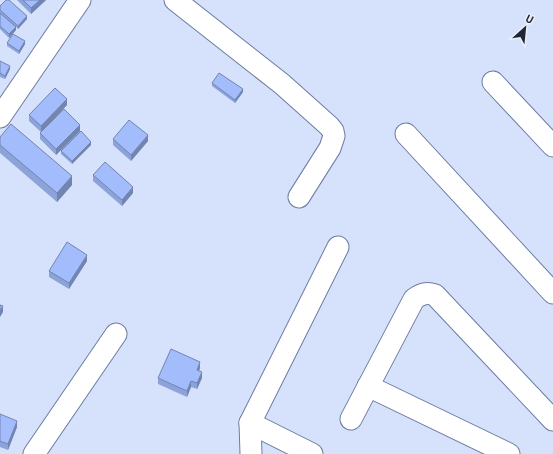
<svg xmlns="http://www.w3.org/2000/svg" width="553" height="454" viewBox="0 0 553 454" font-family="Barlow,sans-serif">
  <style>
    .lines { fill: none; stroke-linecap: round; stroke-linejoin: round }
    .minor-casing { stroke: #6c7ca1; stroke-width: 23 }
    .minor { stroke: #fff; stroke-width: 21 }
    .wall { fill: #8ca3d9 }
    .shaded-wall { fill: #7284b0 }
    .building { fill: #a3bdfc; stroke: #7284b0 }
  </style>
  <rect width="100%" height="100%" fill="#d6e2fb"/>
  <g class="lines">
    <g class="minor-casing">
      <g id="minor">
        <path d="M175,0L282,84L329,126L333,131L334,136L330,148L299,197"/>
        <path d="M493,82L553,146"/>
        <path d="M0,117L80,0"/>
        <path d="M406,134L553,293"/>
        <path d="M368,386L509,454"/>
        <path d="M351,419L414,299C421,294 426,292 435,295L553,420"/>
        <path d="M250,423L312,454"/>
        <path d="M34,454L116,334"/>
        <path d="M251,454L250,423L338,247"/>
      </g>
    </g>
    <use href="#minor" class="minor"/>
  </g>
  <g class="wall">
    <path d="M17,0H46L31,14Z"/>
    <path d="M0,6L27,19L18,29L16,27V30L9,38L0,29Z"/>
    <path d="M7,43L25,44L19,54L7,46Z"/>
    <path d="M0,61L10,69L5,79L0,77Z"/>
    <path d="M212,83L243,92L235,103L212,86Z"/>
    <path d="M67,105L55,117L80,131L56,155L40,139V133L41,132L29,121V115Z"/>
    <path d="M0,137L72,185L57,202L0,153Z"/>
    <path d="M113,139L148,141L131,161L113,145Z"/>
    <path d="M91,145L72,164L61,154V151Z"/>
    <path d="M93,175L133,193L122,206L93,181Z"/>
    <path d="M87,261L69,289L49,277V271Z"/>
    <path d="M200,368L199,371L202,378L197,389L191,387L187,397L158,384V378Z"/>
    <path d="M0,414L17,427L8,450L0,447Z"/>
  </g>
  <g class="shaded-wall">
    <path d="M40,0H46L31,14V8Z"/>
    <path d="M27,16V19L18,29V26Z"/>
    <path d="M16,27V30L9,38V34Z"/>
    <path d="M25,41V44L19,54V51Z"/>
    <path d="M10,66V69L5,79V76Z"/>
    <path d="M243,89V92L235,103V100Z"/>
    <path d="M67,99V105L41,132V126Z"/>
    <path d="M80,125V131L56,155V149Z"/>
    <path d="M148,135V141L131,161V155Z"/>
    <path d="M91,142V145L72,164V161Z"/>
    <path d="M72,176V185L57,202V193Z"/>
    <path d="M133,187V193L122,206V200Z"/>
    <path d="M87,255V261L69,289V283Z"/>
    <path d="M3,306V312L0,317V311Z"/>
    <path d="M200,362V368L197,376V370Z"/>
    <path d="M202,372V378L197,389V383Z"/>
    <path d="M191,381V387L187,397V391Z"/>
    <path d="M17,421V427L8,450V444Z"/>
  </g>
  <g class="building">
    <path d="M6,0H9L27,16L18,26L0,10V6Z"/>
    <path d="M23,0H40L31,8Z"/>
    <path d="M0,13L16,27L9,34L0,26Z"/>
    <path d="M13,34L25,41L19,51L7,43Z"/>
    <path d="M0,61L10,66L5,76L0,73Z"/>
    <path d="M219,73L243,89L235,100L212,83Z"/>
    <path d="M55,88L67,99L41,126L29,115Z"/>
    <path d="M64,109L80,125L56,149L40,133Z"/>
    <path d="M129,120L148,135L131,155L113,139Z"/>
    <path d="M11,124L72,176L57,193L0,145V137Z"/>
    <path d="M81,131L91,142L72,161L61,151Z"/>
    <path d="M105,162L133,187L122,200L93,175Z"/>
    <path d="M67,242L87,255L69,283L49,271Z"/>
    <path d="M0,305L3,306L0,311Z"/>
    <path d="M171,349L200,362L197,370L202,372L197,383L191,381L187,391L158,378Z"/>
    <path d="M0,414L17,421L8,444L0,441Z"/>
  </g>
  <g transform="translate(525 28) rotate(27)" stroke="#ebeff7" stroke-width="3" paint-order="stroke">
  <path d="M0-3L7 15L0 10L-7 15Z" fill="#1f2635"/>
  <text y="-6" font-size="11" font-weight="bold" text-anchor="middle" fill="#1f2635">U</text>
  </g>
</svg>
